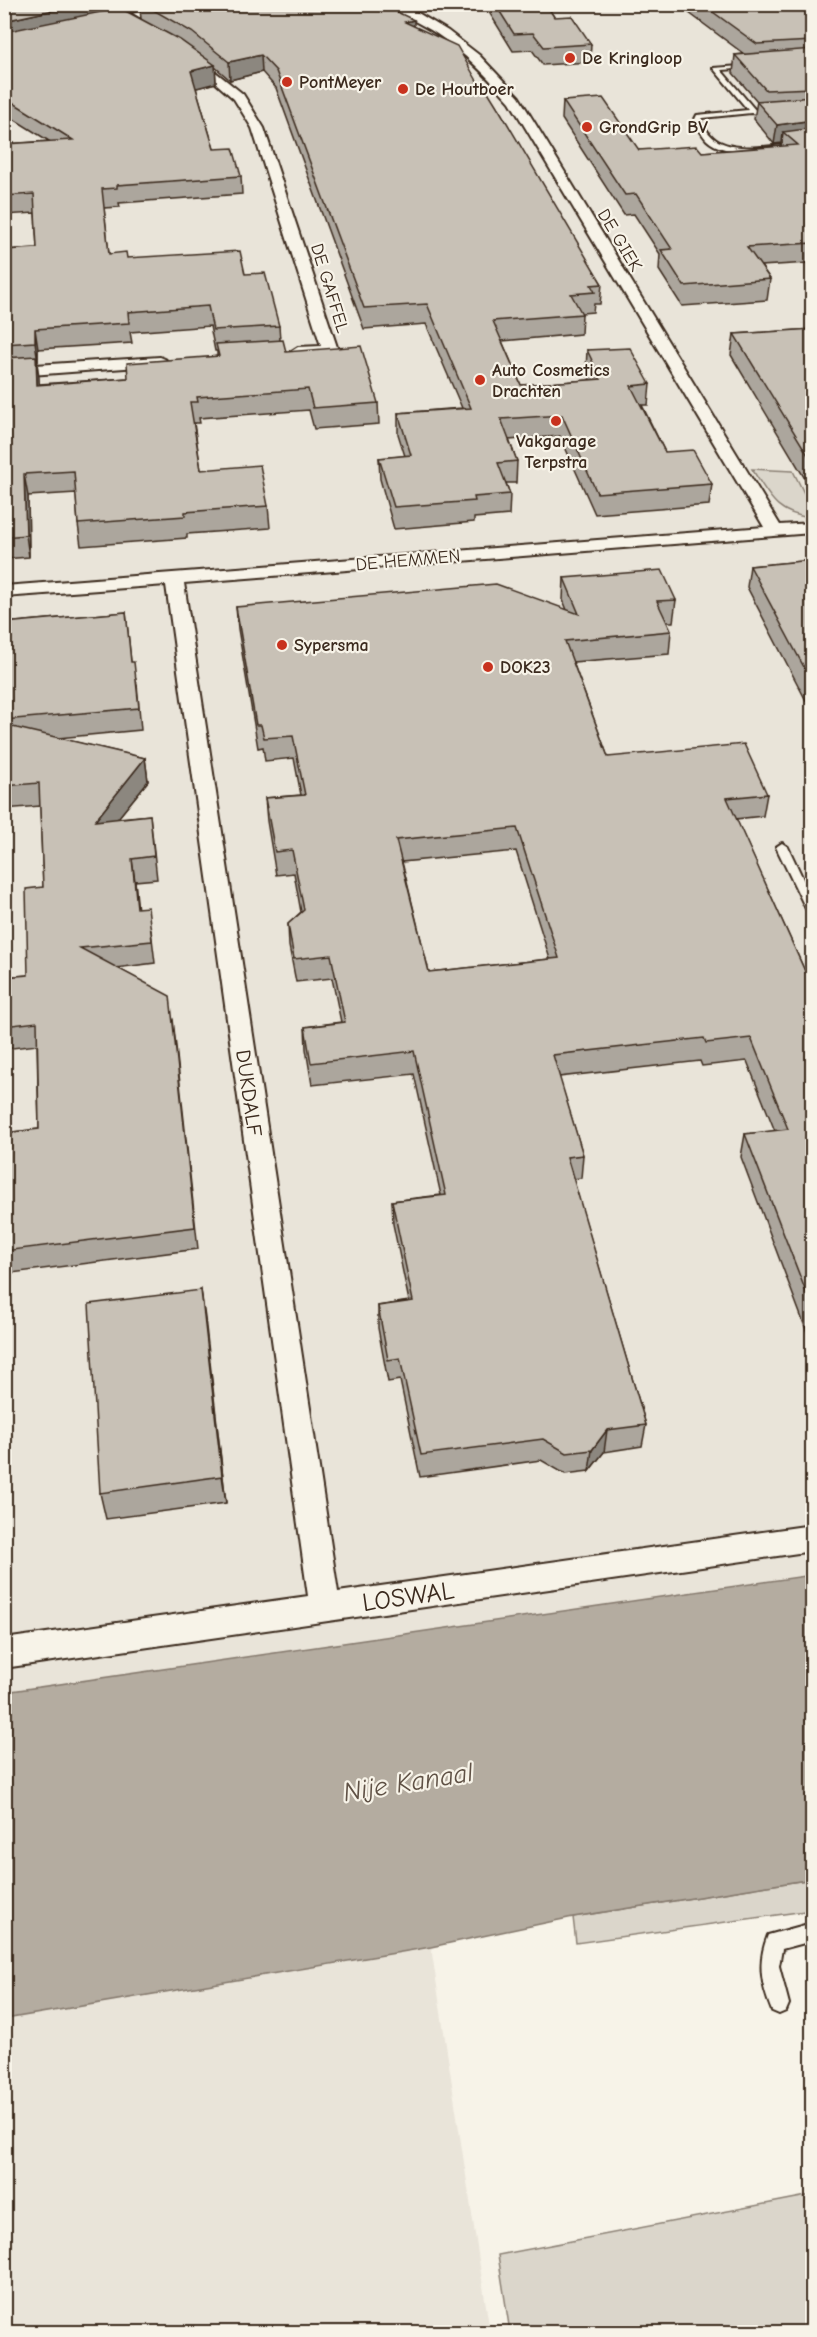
<svg xmlns="http://www.w3.org/2000/svg" width="817" height="2337" viewBox="0 0 817 2337" font-family="'Comic Neue',sans-serif">
  <style>
    .built { fill: #e9e4d9 }
    .green { fill: #dbd6cb; stroke: #8b8074; stroke-width: 1.5 }
    .water { fill: #b4aca0; stroke: #84786c; stroke-width: 1.5 }
    .lines { fill: none; stroke-linecap: round; stroke-linejoin: round }
    .lane-casing { stroke: #3b2a1e; stroke-width: 4 }
    .street-casing { stroke: #3b2a1e; stroke-width: 4 }
    .lane { fill: #f7f3e8; fill-rule: evenodd }
    .street { fill: #f7f3e8; fill-rule: evenodd }
    .wall { fill: #aca69d; stroke: #3b2a1e; stroke-width: 1.5; fill-rule: evenodd }
    .shaded-wall { fill: #8c877f; stroke: #3b2a1e; stroke-width: 1.5 }
    .building { fill: #c8c1b6; stroke: #3b2a1e; stroke-width: 1.5; fill-rule: evenodd }
    .poi-dot { fill: #c8321e; stroke: #f7f3e8; stroke-width: 2 }
    .labels { text-anchor: middle; stroke-width: 4.5; stroke-linejoin: round; paint-order: stroke }
    .far-poi-label { font-size: 18px; font-weight: bold; fill: #3b2a1e; stroke: #f7f3e8; text-anchor: start }
    .far-street-label { font-size: 18px; fill: #3b2a1e; stroke: #f7f3e8 }
    .street-label { font-size: 21px; fill: #3b2a1e; stroke: #f7f3e8 }
    .near-street-label { font-size: 26px; fill: #3b2a1e; stroke: #f7f3e8 }
    .near-water-label { font-size: 27px; font-style: italic; fill: #5f5145; stroke: #f7f3e8 }
  </style>
  <rect width="100%" height="100%" fill="#f7f3e8"/>
  <filter id="ink" filterUnits="userSpaceOnUse"><feTurbulence type="fractalNoise" baseFrequency=".0167" numOctaves="2"/><feDisplacementMap in="SourceGraphic" scale="12" xChannelSelector="R" yChannelSelector="G"/><feConvolveMatrix kernelMatrix="1 2 1 2 8 2 1 2 1" color-interpolation-filters="sRGB"/></filter>
  <g filter="url(#ink)">
    <g class="built">
      <path d="M4,5H812V1606L5,1724Z"/>
      <path d="M431,1947L490,2332H5V2019Z"/>
    </g>
    <g class="green">
      <path d="M752,469L793,471L809,503L812,502V518C776,514 770,497 752,469Z"/>
      <path d="M812,1879V1910L576,1943L573,1917Z"/>
      <path d="M812,2195V2332H510L498,2255Z"/>
    </g>
    <path class="water" d="M812,1575V1879L573,1917L431,1947L5,2019V1692Z"/>
    <g class="lines">
      <g class="lane-casing">
        <g id="lane">
          <path d="M754,65L752,68L721,70L756,111L774,114L771,116L751,113L702,118L700,121C705,127 709,135 715,139C737,155 786,144 812,141V145C786,148 728,160 707,140C702,135 698,127 694,121L697,115L748,110L713,68Z"/>
          <path d="M782,843L788,847L812,898V913L806,909L776,847Z"/>
          <path d="M812,1923V1941L782,1949L779,1966L789,2004L786,2011L779,2014L772,2011C761,1984 757,1962 768,1935Z"/>
        </g>
      </g>
      <g class="street-casing">
        <g id="street">
          <path d="M172,4H194L102,27L96,24L98,22Z"/>
          <path d="M389,4H403L448,31L479,55L519,97L780,525L812,523V533L184,583L338,1592L812,1525V1551L4,1668V1639L308,1596L166,585L4,597V586L764,527L510,102C488,77 465,53 437,34C422,24 402,16 389,4Z"/>
          <path d="M188,50L243,94L264,128L338,350L335,353L298,357L290,352L298,347L321,346L252,128L234,99L184,55L182,53Z"/>
          <path d="M160,357L165,359L168,362L165,365L4,377V367Z"/>
        </g>
      </g>
      <use href="#lane" class="lane"/>
      <use href="#street" class="street"/>
    </g>
    <g class="wall">
      <path d="M4,4H390V8H389L414,26L480,86L602,284L600,304H594L593,312L581,313L582,314L581,334L502,341L521,385L590,380L586,371L587,350L650,384L648,405H642L665,452L712,484L709,505L595,514L560,436L509,440L517,461L516,483H506L510,494L509,515L474,518V522L394,529L380,479L379,458L405,456L398,434V413L462,408L426,324L364,329L276,88L262,72L230,80L215,67L216,83L196,88L214,149L241,176L242,194L119,203L120,207L104,208L109,254L127,258L245,274L279,326L280,340L286,352L378,403L379,424L314,429L309,410L199,418L200,423H194L201,470L268,506L270,528L187,534V538L81,546L78,524L76,493L28,496L29,557L4,559V250L37,248L35,213L4,215V144L49,141L4,113ZM140,9L141,19L128,11ZM210,326L215,351H217V356L128,378L39,384L37,363L38,362V349L132,343L130,332Z"/>
      <path d="M484,4H546L554,17L591,44L590,62L543,65L532,50L513,51Z"/>
      <path d="M677,4H813V266L809,263L761,266L770,279L767,300L682,306L659,270L660,254L634,214L624,215L562,119L563,101L639,150L702,152L781,146L782,143L774,144L754,119L757,101L733,73L735,55L744,54Z"/>
      <path d="M813,329V500H812L804,477L731,355L734,334Z"/>
      <path d="M813,560V714L747,587L750,566Z"/>
      <path d="M564,578L676,600L673,622H667L671,631L669,654L573,662L608,757L767,794L763,816L736,819L813,989V1348L741,1157L745,1134L775,1131L747,1061L702,1066L700,1061L559,1077L583,1155L581,1178L573,1179L646,1425L642,1446L604,1452L589,1471L565,1474L541,1460L420,1477L400,1380L388,1382L378,1328V1306L409,1301L393,1224L392,1201L441,1195L414,1074L312,1085L306,1049L305,1027L341,1022L332,978L296,982L289,946L288,924L301,912L294,873L276,875L267,821L265,798L301,795L294,758L265,761L263,747L258,748L238,629L236,607L567,610L563,600ZM516,851L550,959L429,972L402,862Z"/>
      <path d="M126,612L131,662L137,684L141,730L58,738L145,758L148,781L118,818L150,815L157,879L135,881L137,908L151,930L155,963L115,968L173,1019L198,1249L4,1274V1133L39,1129L37,1045L4,1049V977L28,975L43,887L40,806L4,809V623Z"/>
      <path d="M201,1290L226,1503L106,1519L100,1493Z"/>
    </g>
    <g class="shaded-wall">
      <path d="M81,4H140V9L4,39V21Z"/>
      <path d="M371,4H390V8L385,9Z"/>
      <path d="M414,20V37L405,22Z"/>
      <path d="M261,55L262,72L230,80L229,62Z"/>
      <path d="M215,65L216,83L193,89L191,71Z"/>
      <path d="M813,120V133L783,132L782,143L774,144L777,125Z"/>
      <path d="M35,329L38,349V362L35,342Z"/>
      <path d="M36,356L39,377L40,405L37,385Z"/>
      <path d="M24,474L28,496L29,557L26,535Z"/>
      <path d="M145,758L148,781L98,843L95,821Z"/>
      <path d="M132,859L135,881L140,931L137,908Z"/>
      <path d="M201,1290L205,1318L226,1503L222,1476Z"/>
      <path d="M607,1430L604,1452L589,1471L592,1450Z"/>
    </g>
    <g class="building">
      <path d="M4,4H81L4,21Z"/>
      <path d="M143,4H380L414,20L405,22L457,46L480,86L484,85L500,111L602,284L591,285L595,292L571,294L582,314L493,321L521,385L601,379L587,350L630,348L650,384L631,386L665,452L693,450L712,484L597,493L562,415L501,419L517,461L498,463L510,494L474,497L475,501L394,507L379,458L411,455L398,413L471,408L427,304L364,308L276,71L261,55L229,62L192,32Z"/>
      <path d="M495,4H546L554,17L572,16L591,44L544,47L533,33L514,34Z"/>
      <path d="M702,4H784L796,9L799,4H813V41L757,44Z"/>
      <path d="M120,8L180,40L215,65L191,71L214,149L233,148L241,176L117,185V188L102,189L109,254L126,252L127,258L240,251L245,274L265,273L279,326L213,330L208,306L128,312L129,323L35,329V342L4,344V250L37,248L34,194L4,196V144L73,140L4,97V32Z"/>
      <path d="M813,49V88L766,90L735,55Z"/>
      <path d="M813,97V120L777,125L756,101Z"/>
      <path d="M603,98L639,150L697,146L702,152L798,145L783,132L813,128V243L747,247L770,279L684,286L661,250L672,249L636,194L625,195L563,101Z"/>
      <path d="M813,329V470L808,455L734,334Z"/>
      <path d="M283,340L286,352L361,346L378,403L313,408L308,389L197,397L198,402H190L201,470L260,465L268,506L185,512V516L78,524L74,471L24,474L26,535L4,537V358L36,356L37,385L128,378L127,363L219,356L216,344Z"/>
      <path d="M813,560V684L750,566Z"/>
      <path d="M662,570L676,600L657,601L671,631L565,641L608,757L744,744L767,794L727,798L813,989V1031H811L813,1035V1310L745,1134L788,1129L751,1038L706,1043L704,1038L553,1055L583,1155L567,1157L646,1425L607,1430L592,1450L567,1453L543,1439L421,1455L400,1358L388,1360L378,1306L413,1301L392,1201L446,1195L414,1051L311,1063L305,1027L345,1022L331,955L294,959L288,924L304,910L292,850L275,852L265,798L305,795L293,736L264,738L261,725H256L236,607L496,584L579,614L564,578ZM517,828L559,958L429,972L396,840Z"/>
      <path d="M126,612L131,662H134L139,708L4,720V623Z"/>
      <path d="M4,725L145,758L95,821L150,815L154,856L132,859L137,908L148,907L152,941L80,948L170,996L195,1227L4,1251V1133L39,1129L37,1022L4,1026V977L28,975L26,889L43,887L39,783L4,786Z"/>
      <path d="M201,1290L222,1476L100,1493L89,1304Z"/>
    </g>
  </g>
  <g class="poi-dot">
    <circle cx="570" cy="58" r="6"/>
    <circle cx="287" cy="82" r="6"/>
    <circle cx="403" cy="89" r="6"/>
    <circle cx="587" cy="127" r="6"/>
    <circle cx="480" cy="380" r="6"/>
    <circle cx="556" cy="421" r="6"/>
    <circle cx="282" cy="645" r="6"/>
    <circle cx="488" cy="667" r="6"/>
  </g>
  <g class="labels">
    <g class="far-poi-label">
      <text x="582" y="64">De Kringloop</text>
      <text x="299" y="88">PontMeyer</text>
      <text x="415" y="95">De Houtboer</text>
      <text x="599" y="133">GrondGrip BV</text>
      <text x="492" y="376">Auto Cosmetics<tspan x="492" dy="21">Drachten</tspan></text>
      <text x="556" y="447" text-anchor="middle">Vakgarage<tspan x="556" dy="21">Terpstra</tspan></text>
      <text x="294" y="651">Sypersma</text>
      <text x="500" y="673">DOK23</text>
    </g>
    <g class="far-street-label">
      <text transform="translate(620 240) rotate(59)" y="6">DE GIEK</text>
      <text transform="translate(330 288) rotate(73)" y="6">DE GAFFEL</text>
      <text transform="translate(408 560) rotate(-5)" y="6">DE HEMMEN</text>
    </g>
    <g class="street-label">
      <text transform="translate(249 1093) rotate(82)" y="7">DUKDALF</text>
    </g>
    <g class="near-street-label">
      <text transform="translate(408 1596) rotate(-8)" y="9">LOSWAL</text>
    </g>
    <g class="near-water-label">
      <text transform="translate(408 1782) rotate(-9)" y="9">Nije Kanaal</text>
    </g>
  </g>
  <rect width="817" height="2337" fill="none" stroke="#f7f3e8" stroke-width="24"/>
  <rect x="12" y="12" width="793" height="2313" fill="none" stroke="#3b2a1e" stroke-width="2" filter="url(#ink)"/>
</svg>
